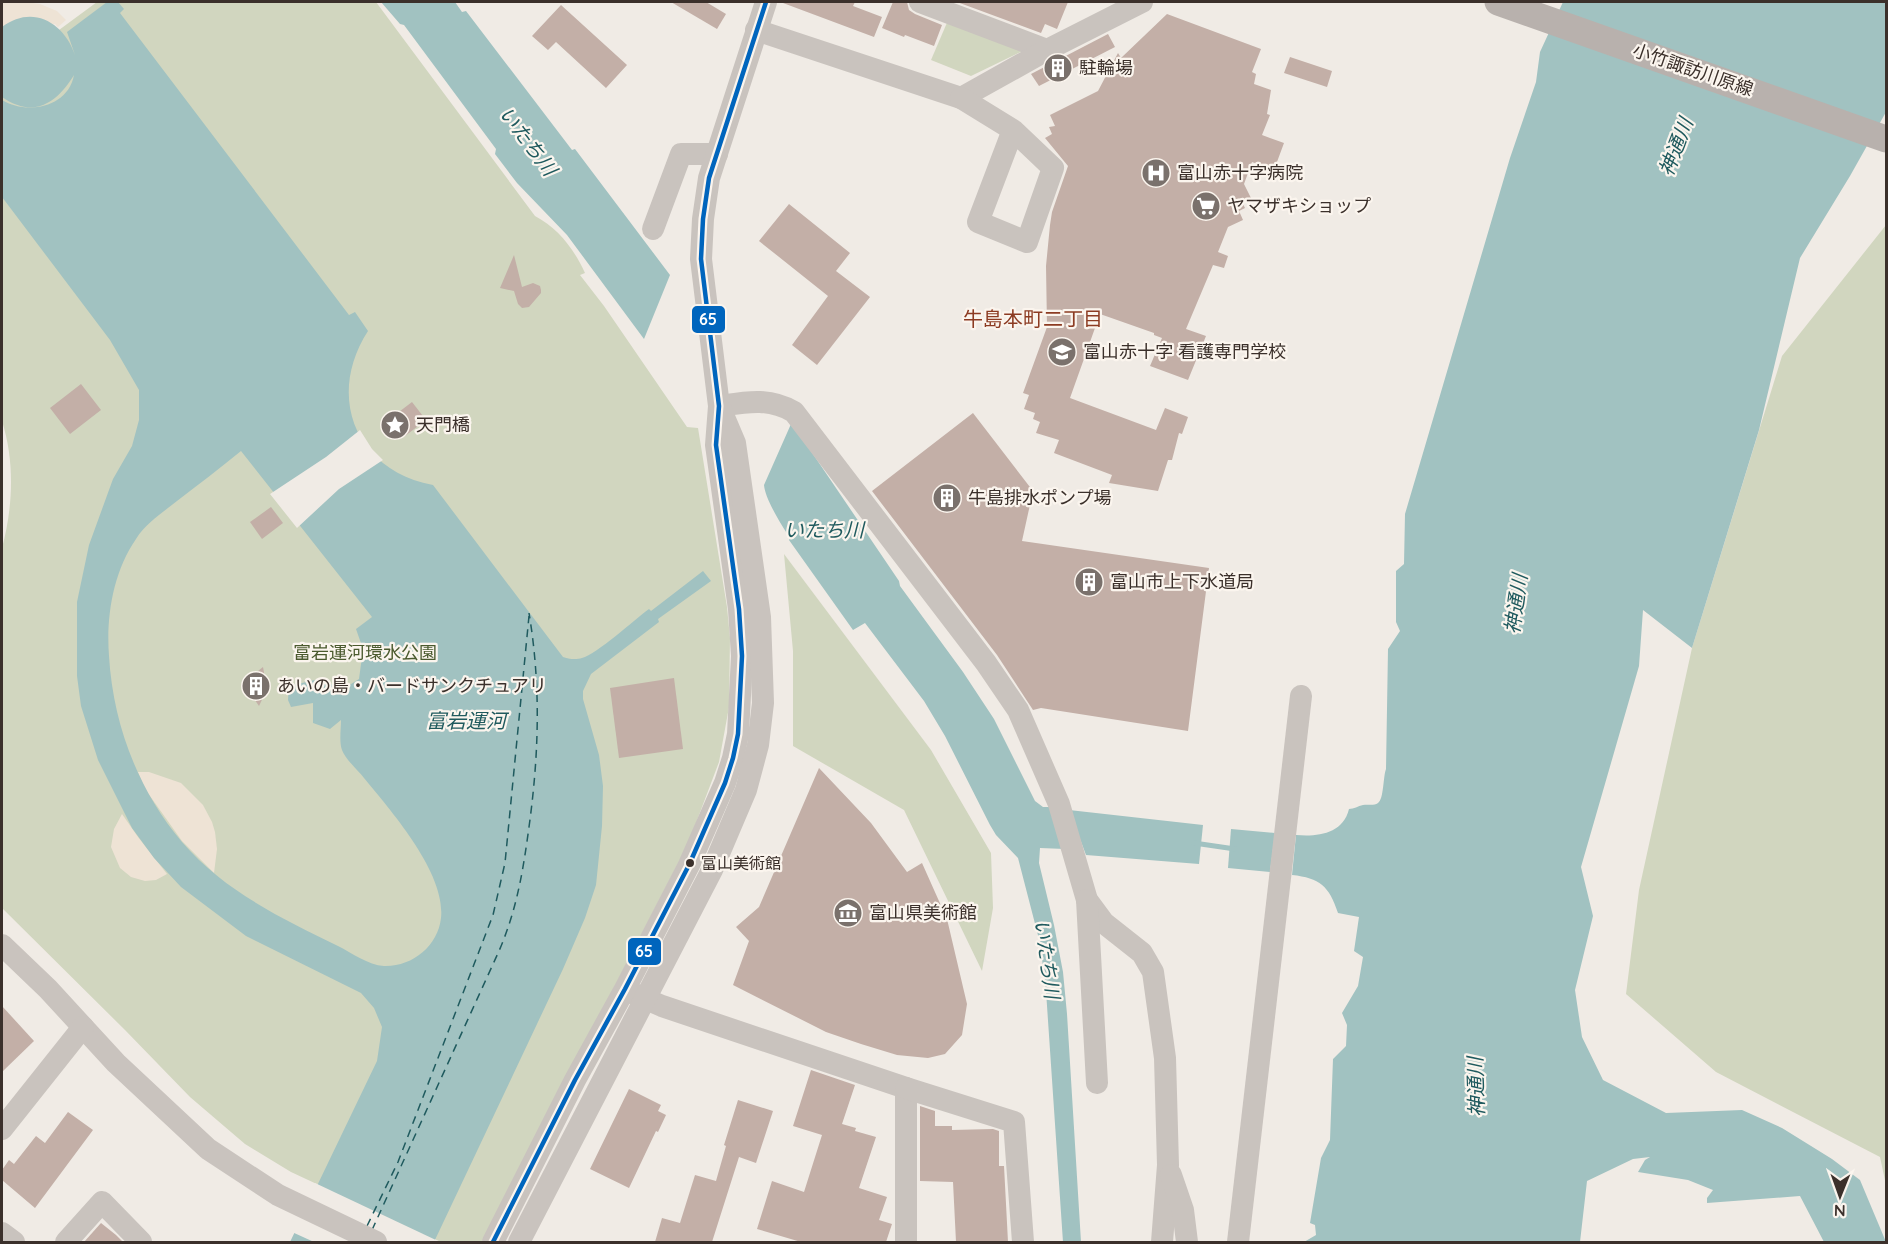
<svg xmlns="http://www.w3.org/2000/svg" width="1888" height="1244" viewBox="0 0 1888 1244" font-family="Quicksand,'Noto Sans JP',sans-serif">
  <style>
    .green { fill: #d1d6bf }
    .plaza { fill: #eee3d5 }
    .water { fill: #a1c2c1; fill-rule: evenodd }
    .pier { fill: #f0ebe5 }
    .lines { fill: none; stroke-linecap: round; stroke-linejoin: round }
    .stream { stroke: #a1c2c1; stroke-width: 5 }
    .ferry { stroke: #1f5a5e; stroke-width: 1.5; stroke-dasharray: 8 6; stroke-linecap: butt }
    .building { fill: #c3afa7 }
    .minor { stroke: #c9c3be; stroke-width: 22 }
    .major { stroke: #b8b1ad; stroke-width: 27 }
    .bus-1-casing { stroke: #fbf5ee; stroke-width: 9 }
    .bus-1 { stroke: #0065bd; stroke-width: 4.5 }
    .bus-dot { fill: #3b302b; stroke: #fbf5ee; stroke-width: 2 }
    .labels { text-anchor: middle; stroke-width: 4.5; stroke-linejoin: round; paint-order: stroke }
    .bus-label { font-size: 16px; fill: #3b302b; stroke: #fbf5ee; text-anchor: start }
    .poi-label { font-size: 18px; fill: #3b302b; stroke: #fbf5ee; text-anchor: start }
    .street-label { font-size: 18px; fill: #3b302b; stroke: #fbf5ee }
    .park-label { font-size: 18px; fill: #4a5a2e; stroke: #fbf5ee }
    .water-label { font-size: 20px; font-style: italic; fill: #1f5a5e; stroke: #fbf5ee }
    .neighbourhood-label { font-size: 20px; fill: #8c3b22; stroke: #fbf5ee }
    .line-badge { stroke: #fbf5ee; stroke-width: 2 }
    .badge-label { font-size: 16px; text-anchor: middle; font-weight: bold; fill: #fff }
  </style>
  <rect width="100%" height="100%" fill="#f0ebe5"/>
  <g class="green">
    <path d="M97,2H376L535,216C558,228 574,249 585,273L580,275L604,306L687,427L698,428L727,607L730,638L729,707L719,762L688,844L484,1240L479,1242H441L291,1172L245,1144L190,1097L125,1030L2,908V548C13,507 15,462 2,421V72Z"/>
    <path d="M949,18L1029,48L971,76L931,60Z"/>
    <path d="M1886,225V1185L1880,1157L1716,1072L1626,994L1639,890L1692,648L1782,356Z"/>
    <path d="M784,554L931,750L991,853L993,908L982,971L904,810L793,746V651Z"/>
  </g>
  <g class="plaza">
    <path d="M2,2H26L40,4L57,11L66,20L58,27L55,24L2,27Z"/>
    <path d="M138,772H149L181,783L203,805L212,822L215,832L217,849L214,873L182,841L145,789Z"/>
    <path d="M122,814L138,837L167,874L156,880L145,881L131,877L120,868L111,847L114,829Z"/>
  </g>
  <g class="water">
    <path d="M107,2H118L124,9L120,13L349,315L355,312L368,331C326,396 355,470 433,485L563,657C568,659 576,660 582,658C597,654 634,620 649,609L651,611L703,571L711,581L658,619L659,622L591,674L583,691V699L599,755L603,786L602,826L596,885L585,918L563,969L434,1242H290L377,1061L382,1027L374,1008L361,993L246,936L181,887L154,858L132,828L98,760L81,706L77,676V602L89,545L113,479L132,446L139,420V390L110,340L2,197V100C26,115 68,108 74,75C57,103 34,119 2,97V27C32,4 64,22 75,55L67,32ZM241,451L372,617L356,629L363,649L359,679L343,689L319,679L289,686L288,700L291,707L313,703V723L330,729L341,720C341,729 339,742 342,750C345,759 358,770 364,778C391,811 446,873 441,918C438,946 412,967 384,966C368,965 352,953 338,946C281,918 224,891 182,842C138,790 113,724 109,656C106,617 113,572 136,539C146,523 162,513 177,501C198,485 220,468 241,451Z"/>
    <path d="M381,2H455L462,12L466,11L572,150L575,149L670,275L644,339L567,235L517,183L495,154L496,149L404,25L400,24Z"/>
    <path d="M1563,2H1886V112L1850,176L1800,258L1759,430L1692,648L1643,610L1639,666L1581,867L1593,916L1575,990L1582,1037L1603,1080L1666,1113L1742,1110L1782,1128L1832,1159L1860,1180L1886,1242H1824L1800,1196L1707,1203V1198L1713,1190L1688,1180L1638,1172L1645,1160L1650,1157L1633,1159L1587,1181L1580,1242H1304L1316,1235L1315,1225L1310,1223L1321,1158L1330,1140L1333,1059L1346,1046L1347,1025L1342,1013L1358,986L1363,957L1354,951L1359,917L1338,913C1329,886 1320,878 1292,875L1296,835C1317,837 1343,834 1349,809C1354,809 1358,806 1363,805C1368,804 1374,806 1378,803C1384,799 1383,777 1386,769L1388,649L1400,631L1396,622V571L1404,564L1405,514L1510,158L1536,82L1540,52Z"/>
    <path d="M791,424L794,426L899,581L900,586L963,672L994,719L1035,801L1043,807H1049L1065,849L1040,848L1039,863L1054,925L1063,972L1067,1014L1081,1242H1063L1046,991L1040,943L1018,858L996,835L990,825L945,736L924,701L865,623L853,630L789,540L790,538C782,526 765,499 764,485Z"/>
    <path d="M1069,810L1203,825L1199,864L1086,855Z"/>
    <path d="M1231,829L1275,833L1270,872L1228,868Z"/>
  </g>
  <g class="pier">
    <path d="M360,430L372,449L383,460L339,489L297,528L270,494L326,457Z"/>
    <path d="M315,1183L438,1241L437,1242H314L292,1232Z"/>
  </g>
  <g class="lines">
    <path class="stream" d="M1194,843L1235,849"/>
    <g class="ferry">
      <path d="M367,1226L398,1162L493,915L505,863L529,616"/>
      <path d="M372,1230L499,951C517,909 523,871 529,827C539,754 541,685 529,613"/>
    </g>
  </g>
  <g class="building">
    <path d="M671,2H706L726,14L717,29Z"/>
    <path d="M783,2H855L853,6L882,17L874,37L783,3Z"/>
    <path d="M893,2H907L909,10L915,14L942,25L934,46L905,35L904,37L882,28Z"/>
    <path d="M957,2H1068L1057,29L1045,24L1041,33Z"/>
    <path d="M561,5L627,65L606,88L556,42L548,50L532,36Z"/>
    <path d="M1167,14L1261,49L1252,72L1256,74L1254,84L1271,90L1267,114L1270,115L1262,135L1284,143L1274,170L1252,162L1244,184L1251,198L1242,202L1245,208L1239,211L1243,220L1228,227L1218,252L1228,256L1224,268L1213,265L1186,329L1206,336L1188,380L1150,366L1162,338L1154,335V333L1100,314L1070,398L1156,430L1165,408L1188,417L1182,434L1179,433L1172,460H1168L1158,491L1109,483L1112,475L1054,453L1059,440L1036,433L1040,422L1033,419L1035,413L1024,409L1029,395L1023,393L1047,327L1046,266L1050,225L1052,212L1068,166L1045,138L1052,134L1049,127L1055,126L1050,115L1098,91L1118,53L1121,58Z"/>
    <path d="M1108,34L1115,47L1039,86L1031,74Z"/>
    <path d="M1290,57L1332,71L1327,87L1284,73Z"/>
    <path d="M789,204L850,253L836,271L870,297L817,365L792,345L828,296L759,241Z"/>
    <path d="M514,255L522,287L533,283L540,286L541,290V293L529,307L522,308L518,304L514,291L500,288Z"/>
    <path d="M81,384L101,410L70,434L50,408Z"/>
    <path d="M412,402L426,420L405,436L391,418Z"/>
    <path d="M973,413L1033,491L1022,541L1209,568L1188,731L1041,708L1033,710L997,655L872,491Z"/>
    <path d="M271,507L283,523L262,539L250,522Z"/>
    <path d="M263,667L267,689L259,706L243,683Z"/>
    <path d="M674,678L683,749L619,758L610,688Z"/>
    <path d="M819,768L871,823L907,872L922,863L947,919L967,1004L962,1035L945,1054L928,1058L897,1055L861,1044L826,1032L733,985L749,941L736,927L759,907Z"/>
    <path d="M2,1006L34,1041L2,1072Z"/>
    <path d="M811,1070L855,1085L842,1124L856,1128L855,1131L876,1137L859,1188L887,1197L879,1220L892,1224L886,1242H801L757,1229L772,1181L804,1192L822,1135L793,1126Z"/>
    <path d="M629,1089L661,1105L658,1111L666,1115L658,1132L656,1131L629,1188L590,1169Z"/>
    <path d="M738,1100L773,1111L756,1163L739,1157L712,1242H655L662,1218L680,1223L695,1175L716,1181L726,1146L724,1145Z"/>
    <path d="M920,1106L935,1111V1126H952V1130L993,1129L999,1131V1166H1004L1008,1242H956L953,1182L920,1181Z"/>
    <path d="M68,1112L93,1130L35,1208L2,1180V1170L9,1160L14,1164L36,1136L45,1143Z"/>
    <path d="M101,1223L116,1235L123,1242H84Z"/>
  </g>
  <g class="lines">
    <g class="minor">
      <path d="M920,2L1047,50"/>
      <path d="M756,30L961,98L1047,50L1142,2"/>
      <path d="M961,98L1013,130L1053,168L1027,242L978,222L1013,130"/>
      <path d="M653,229L681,154H717"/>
      <path d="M719,406C746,402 769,397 794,412L986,663L1018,710L1059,804L1087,900L1104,923L1142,953L1153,972L1165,1058L1168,1165L1162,1242"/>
      <path d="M1087,900L1097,1083"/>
      <path d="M2,945L48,989L116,1063L208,1149L278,1195L376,1242"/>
      <path d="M632,993L662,1006L906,1088V1242"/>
      <path d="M906,1088L1014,1122L1023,1242"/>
      <path d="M2,1129L83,1027"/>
      <path d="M1171,1175L1183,1210L1187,1242"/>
      <path d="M2,1233L14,1242"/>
      <path d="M66,1242L102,1202L141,1242"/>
      <path d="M493,1242L575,1080L625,989L689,865L725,783L733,758L738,734L742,656L739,609L716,445L719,406L701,259L703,219L709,178L766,2"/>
      <path d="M519,1242L712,870L746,790L758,745L763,703L760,617L735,443L721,410"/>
      <path d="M1238,1242L1301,696"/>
    </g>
    <path class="major" d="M1498,2L1886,139"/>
    <g class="bus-1-casing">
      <path id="bus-1" d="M493,1242L575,1080L625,989L689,865L725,783L733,758L738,734L742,656L739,609L716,445L719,406L701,259L703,219L709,178L766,2"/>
    </g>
    <use href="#bus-1" class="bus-1"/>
  </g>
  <defs>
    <g id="building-disc" transform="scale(1.5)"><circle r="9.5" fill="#7a716c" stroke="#fbf5ee"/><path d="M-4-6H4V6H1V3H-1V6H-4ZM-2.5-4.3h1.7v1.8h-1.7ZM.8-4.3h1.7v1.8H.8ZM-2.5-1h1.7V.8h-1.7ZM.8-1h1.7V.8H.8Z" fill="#fff"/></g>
    <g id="hospital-disc" transform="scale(1.5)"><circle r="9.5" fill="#7a716c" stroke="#fbf5ee"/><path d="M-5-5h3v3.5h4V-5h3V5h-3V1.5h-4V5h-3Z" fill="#fff"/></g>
    <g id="supermarket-disc" transform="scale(1.5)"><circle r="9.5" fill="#7a716c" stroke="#fbf5ee"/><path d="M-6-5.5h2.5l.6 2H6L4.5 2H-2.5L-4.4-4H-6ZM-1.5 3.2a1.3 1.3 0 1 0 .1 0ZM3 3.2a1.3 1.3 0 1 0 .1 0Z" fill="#fff"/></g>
    <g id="school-disc" transform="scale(1.5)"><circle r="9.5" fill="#7a716c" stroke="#fbf5ee"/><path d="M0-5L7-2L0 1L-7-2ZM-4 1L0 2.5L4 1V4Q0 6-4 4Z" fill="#fff"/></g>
    <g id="sight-disc" transform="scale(1.5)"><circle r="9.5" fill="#7a716c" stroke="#fbf5ee"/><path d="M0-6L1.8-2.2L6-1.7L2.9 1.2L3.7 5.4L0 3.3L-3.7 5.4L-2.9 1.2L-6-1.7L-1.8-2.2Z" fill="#fff"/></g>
    <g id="museum-disc" transform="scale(1.5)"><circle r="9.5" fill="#7a716c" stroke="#fbf5ee"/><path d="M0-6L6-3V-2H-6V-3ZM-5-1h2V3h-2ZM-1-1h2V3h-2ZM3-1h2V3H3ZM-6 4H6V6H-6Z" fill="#fff"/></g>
  </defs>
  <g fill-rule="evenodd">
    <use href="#building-disc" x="1058" y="68"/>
    <use href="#hospital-disc" x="1156" y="173"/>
    <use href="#supermarket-disc" x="1206" y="206"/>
    <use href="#school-disc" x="1062" y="352"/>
    <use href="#sight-disc" x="395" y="425"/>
    <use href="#building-disc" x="947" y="498"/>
    <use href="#building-disc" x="1089" y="582"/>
    <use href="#building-disc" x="256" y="686"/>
    <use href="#museum-disc" x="848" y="913"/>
  </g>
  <circle class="bus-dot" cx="690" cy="863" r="5"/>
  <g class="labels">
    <g class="bus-label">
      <text x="701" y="869">富山美術館</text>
    </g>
    <g class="poi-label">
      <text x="1079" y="74">駐輪場</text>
      <text x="1177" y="179">富山赤十字病院</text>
      <text x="1227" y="212">ヤマザキショップ</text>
      <text x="1083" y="358">富山赤十字 看護専門学校</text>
      <text x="416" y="431">天門橋</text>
      <text x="968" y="504">牛島排水ポンプ場</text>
      <text x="1110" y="588">富山市上下水道局</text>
      <text x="277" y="692">あいの島・バードサンクチュアリ</text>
      <text x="869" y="919">富山県美術館</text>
    </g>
    <g class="street-label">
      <text transform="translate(1693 70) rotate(19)" y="6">小竹諏訪川原線</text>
    </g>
    <g class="park-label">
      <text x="365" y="659">富岩運河環水公園</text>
    </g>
    <g class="water-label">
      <text transform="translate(528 141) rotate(53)" y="7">いたち川</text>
      <text transform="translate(1676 147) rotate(-69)" y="7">神通川</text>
      <text x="824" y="537">いたち川</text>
      <text transform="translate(1516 604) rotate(-82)" y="7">神通川</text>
      <text x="466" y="728">富岩運河</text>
      <text transform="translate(1047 959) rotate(82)" y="7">いたち川</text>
      <text transform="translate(1476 1087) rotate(-92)" y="7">神通川</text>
    </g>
    <g class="neighbourhood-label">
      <text x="1033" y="326">牛島本町二丁目</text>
    </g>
  </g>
  <g class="line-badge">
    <rect x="691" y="305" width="35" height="29" rx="6" fill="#0065bd"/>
    <rect x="627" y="937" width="35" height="29" rx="6" fill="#0065bd"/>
  </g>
  <g class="badge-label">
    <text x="708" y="325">65</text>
    <text x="644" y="957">65</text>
  </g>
  <rect width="1888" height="1244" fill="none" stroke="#3b302b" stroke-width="6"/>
  <g transform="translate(1840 1196) rotate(181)" stroke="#fbf5ee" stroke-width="4.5" paint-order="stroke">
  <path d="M0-4.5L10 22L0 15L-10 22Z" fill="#3b302b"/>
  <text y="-9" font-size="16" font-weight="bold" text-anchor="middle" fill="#3b302b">N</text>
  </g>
</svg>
